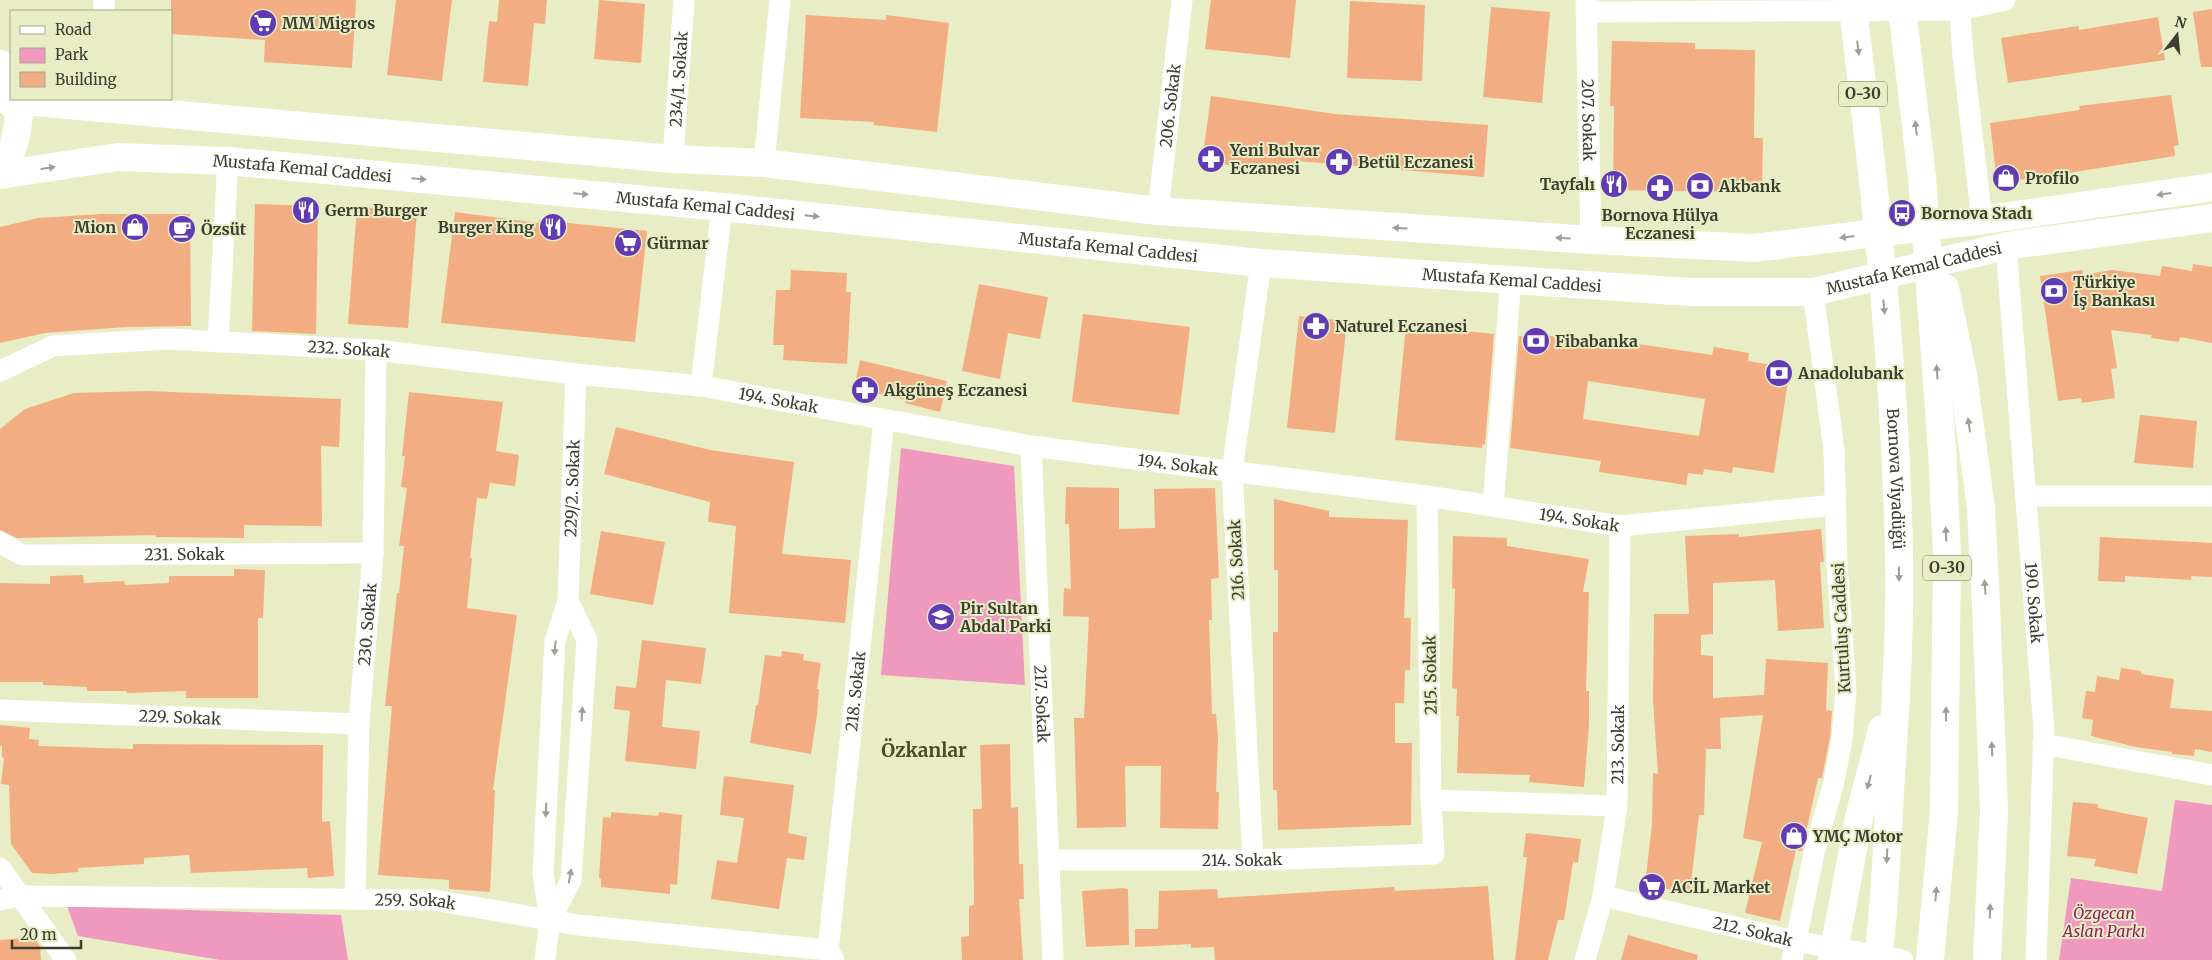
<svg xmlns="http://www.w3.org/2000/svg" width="2212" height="960" viewBox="0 0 2212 960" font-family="Merriweather,serif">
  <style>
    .green { fill: #ef99bf }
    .building { fill: #f3ad82; fill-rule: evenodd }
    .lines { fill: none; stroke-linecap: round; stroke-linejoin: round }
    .street { stroke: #fff; stroke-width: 21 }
    .secondary { stroke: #fff; stroke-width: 28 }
    .primary { stroke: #fff; stroke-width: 28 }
    .highway { stroke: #fff; stroke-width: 28 }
    .oneway { fill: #9e9e96 }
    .labels { text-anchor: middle; stroke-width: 4; stroke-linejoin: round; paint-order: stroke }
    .shield { fill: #e9edc5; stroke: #70725b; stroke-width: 1 }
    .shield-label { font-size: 15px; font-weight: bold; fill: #3c3e2e }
    .poi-label { font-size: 16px; font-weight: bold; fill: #3c3e2e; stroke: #e9edc5; text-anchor: start }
    .street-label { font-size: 16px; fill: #3c3e2e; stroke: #e9edc5 }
    .park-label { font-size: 16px; font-style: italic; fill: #92225f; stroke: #e9edc5 }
    .quarter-label { font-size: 19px; font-weight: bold; fill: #484b28; stroke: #e9edc5 }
  </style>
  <rect width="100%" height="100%" fill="#e9edc5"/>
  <g class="green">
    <path d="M901,448L1014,466L1025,685L881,675Z"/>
    <path d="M2175,800L2212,805V960H2059L2071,878L2162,891Z"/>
    <path d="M67,906L341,915L348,960H220L78,936Z"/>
  </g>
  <g class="building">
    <path d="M171,0H356L352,68L264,62L265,40L171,34Z"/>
    <path d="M396,0H452L442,81L387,75Z"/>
    <path d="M499,0H547L545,24L534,23L528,86L483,82L489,21L497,22Z"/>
    <path d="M599,0L645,4L641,63L594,59Z"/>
    <path d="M1211,0H1296L1290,58L1205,49Z"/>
    <path d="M1350,1L1425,5L1422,81L1347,78Z"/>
    <path d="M1491,7L1550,12L1542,103L1483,97Z"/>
    <path d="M2212,9V67H2201L2193,12Z"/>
    <path d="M806,15L886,20V15L949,23L937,132L874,125V122L800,118Z"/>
    <path d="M2158,17L2165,60L2008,83L2001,38L2078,26L2079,30Z"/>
    <path d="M1612,41L1695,43V49L1755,50L1754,138H1763L1762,192L1613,190L1614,106H1610Z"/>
    <path d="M2171,95L2179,145L2174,146L2175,156L2037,178L1997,182L1990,123L2080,110L2079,106Z"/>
    <path d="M1211,96L1335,114L1488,125L1484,177L1298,161L1296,175L1202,161Z"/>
    <path d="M255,204L318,206L316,334L252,331Z"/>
    <path d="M357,207L417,211L408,328L348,324Z"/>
    <path d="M455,212L539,223V220L647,231L635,342L441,323Z"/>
    <path d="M102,214H190L191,326L126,327L45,333L0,343V227L38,218Z"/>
    <path d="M2193,264L2212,267V343L2180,337L2179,342L2151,338L2152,335L2111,330L2117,368L2111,369L2115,398L2082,403L2081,398L2058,401L2040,276L2082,270L2083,275L2112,270L2160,276L2162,266L2192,271Z"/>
    <path d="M791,270L847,273L846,292H851L847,364L783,360L784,345H773L776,290H790Z"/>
    <path d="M979,284L1048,297L1040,339L1008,333L1000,379L962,371Z"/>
    <path d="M1083,314L1190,327L1179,415L1072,402Z"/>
    <path d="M1299,316L1347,321L1335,433L1287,428Z"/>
    <path d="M1406,325L1494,334L1485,445L1482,444V448L1395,440Z"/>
    <path d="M1527,333L1617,345L1618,341L1712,355L1714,347L1749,353L1748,361L1790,368L1774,473L1733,467L1732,473L1704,469L1703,475L1688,473L1686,485L1599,472L1601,461L1510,448L1519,336L1526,337ZM1588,381L1705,399L1699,436L1583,419Z"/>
    <path d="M860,360L947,381L940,412L905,403L906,400L854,388Z"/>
    <path d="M148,391L341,399L339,447L321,446L322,526L244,525V538L156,537V535L17,538L0,530V429L25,409L74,393Z"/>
    <path d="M409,392L503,402L496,451L519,455L515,486L490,483L487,499L477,498L470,558H472L467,608L517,615L493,790H495L490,892L449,889V880L378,875L392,706H385L397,593H399L404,546H399L407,488L401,487L405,456H402Z"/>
    <path d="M2140,415L2197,421L2193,468L2134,463Z"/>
    <path d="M616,427L710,450L794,462L782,554L851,560L845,623L729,613L736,526L708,522L710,502L604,474Z"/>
    <path d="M1066,487L1119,488V529L1155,528L1154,489L1215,488L1219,578L1211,579L1212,620H1209L1212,714H1216L1218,738L1216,792H1219L1218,829L1160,828L1161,766H1125L1126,827L1077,828L1074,718H1084L1089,617L1063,616L1064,588L1071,589L1069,524H1065Z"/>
    <path d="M1274,499L1329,511V517L1408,520L1404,618H1411L1410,670H1405L1404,703H1395V743H1412L1411,825L1278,830L1277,790H1273V632H1278V570H1274Z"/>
    <path d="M1821,529L1824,562H1820L1824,628L1778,631L1775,580L1713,583V634L1701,635V655L1713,656V698L1764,695L1766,659L1828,663L1826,710L1832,711L1830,737L1822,778H1818L1802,851L1796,850L1780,921L1745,913L1762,842L1743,838L1763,715L1720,718L1721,749H1706L1704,815H1699L1690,892L1645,886L1652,824L1653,773L1658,774L1653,700L1654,614H1689L1685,536L1739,534V537Z"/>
    <path d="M601,531L665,542L653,605L590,594Z"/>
    <path d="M1453,536L1507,538V546L1589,559L1583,592H1589L1586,691H1589V725L1584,787L1529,782L1530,775L1457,773L1459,716H1456L1457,689L1452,688L1455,589L1452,588Z"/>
    <path d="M2100,537L2212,543V577L2191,576V580L2125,576V582L2098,581Z"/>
    <path d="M234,569L265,570L263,618H258V698H186V691L127,693V691H87V687L43,685V682H0V583L50,584V576L83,575L84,583L124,581L125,585L169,583V576H234Z"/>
    <path d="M642,640L706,648L701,684L666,680L662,727L700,731L696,769L625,761L630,711L614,709L616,686L636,688Z"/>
    <path d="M782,651L804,654L803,660L821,663L817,689H819L817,715L811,754L750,743L756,705H758L765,655L781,657Z"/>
    <path d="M2121,668L2141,671V674L2174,679L2170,708L2212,711V752L2195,749L2194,756L2172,754V752L2136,747L2091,736L2093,720L2082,718L2086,691L2095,692L2097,676L2119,680Z"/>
    <path d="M0,725L30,728L29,739L39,740L38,746L133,749V744L323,745L322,822L330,821L334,876L308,878L307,868L191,873L189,855L144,858V864L78,868V872L52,874L32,873L11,844L9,785L1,784L4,758L2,757V746H0Z"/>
    <path d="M1010,744L1011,808L1018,807L1019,864H1023L1024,899H1019L1023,960H962L961,937L969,936V906L974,905L973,809H982L980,745Z"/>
    <path d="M724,776L794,785L788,833L807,837L804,860L787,858L779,909L711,899L717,860L737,863L744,818L720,815Z"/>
    <path d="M2073,802L2098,804V808L2148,818L2137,874L2094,866L2096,859L2067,856Z"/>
    <path d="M611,812L658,816L659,812L682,815L677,885L670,884V894L601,887V879L599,878L603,817L611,818Z"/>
    <path d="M1526,833L1581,839L1578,863L1573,862L1564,920H1558L1548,960H1515L1527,857H1523Z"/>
    <path d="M1488,886L1494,960H1215L1214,947L1191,948V944L1135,947V929H1158L1159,891L1217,889L1218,898L1394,887L1395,891Z"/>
    <path d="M1123,888L1128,889L1129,945L1086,947L1082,891Z"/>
    <path d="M1628,935L1698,955L1697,960H1621Z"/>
    <path d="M34,937L40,946L41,960H0V940Z"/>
  </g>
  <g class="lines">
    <g class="street">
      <path id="s1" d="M1586,0L1591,240"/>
      <path d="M1959,0L1963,56L1982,220"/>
      <path d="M104,11V0"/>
      <path d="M1586,12L1959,10L2005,0"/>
      <path id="s2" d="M673,159L684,0"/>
      <path d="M764,163L780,0"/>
      <path id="s3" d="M722,207L701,386L1031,446L1427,496L1620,526L1835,505"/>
      <path id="s4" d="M1158,211L1182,0"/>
      <path id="s5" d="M2006,246L2044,729L2036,960"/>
      <path d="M218,342L228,161"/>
      <path id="s6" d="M0,371L53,346L168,339L376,350L576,374L701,386"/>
      <path id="s7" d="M1031,446L1053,960"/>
      <path d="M2026,496H2212"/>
      <path d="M1493,506L1511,279"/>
      <path id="s8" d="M0,542L22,555L373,553"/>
      <path id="s9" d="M0,710L359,724"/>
      <path d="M2043,744L2212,775"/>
      <path d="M1431,800L1617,806"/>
      <path id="s10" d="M1048,860H1253L1434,854L1431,800L1427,496"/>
      <path d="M1253,860L1232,471L1261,263"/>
      <path d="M0,868L66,960"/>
      <path id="s11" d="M1603,896L1795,941L1903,960"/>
      <path id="s12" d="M355,899L359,724L373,553L376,350"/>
      <path id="s13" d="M0,900L19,896L434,900L578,925L828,950"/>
      <path d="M550,920L571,880L587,640L568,601"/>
      <path id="s14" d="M545,960L550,920L543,873L555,641L568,601L576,374"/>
      <path id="s15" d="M834,960L828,950L884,420"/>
      <path id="s16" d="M1585,960L1603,896L1617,806L1620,526"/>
      <path d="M1792,960L1814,853L1834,782L1842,739L1846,690L1837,565L1834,450L1813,292"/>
    </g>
    <path class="secondary" d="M0,64L9,100"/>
    <g class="primary">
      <path d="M0,99L673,159L764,163L1158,211L1591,240L1754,248L1982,220L2212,187"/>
      <path d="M0,165C16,153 17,131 19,113L9,100"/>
      <path id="s17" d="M0,175L118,157L228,161L722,207L1261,263L1690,292H1813L2006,246L2212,218"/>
    </g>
    <g class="highway">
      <path id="s18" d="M1852,0C1873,173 1893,346 1898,520C1902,611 1896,701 1890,791C1887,848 1885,904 1878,960"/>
      <path d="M1901,0L1922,177L1942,450L1947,555L1944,811L1930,960"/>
      <path d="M1945,288L1963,375L1981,508L1986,604L1994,811L1987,960"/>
      <path d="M1832,960L1859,818L1882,729"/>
    </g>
  </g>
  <defs><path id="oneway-solid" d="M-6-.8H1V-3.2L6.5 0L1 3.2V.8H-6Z" transform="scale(1.25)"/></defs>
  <g class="oneway">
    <use href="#oneway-solid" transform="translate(1858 48) rotate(83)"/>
    <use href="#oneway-solid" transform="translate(1916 128) rotate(-97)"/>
    <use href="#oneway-solid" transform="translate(48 168) rotate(-8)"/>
    <use href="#oneway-solid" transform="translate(419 179) rotate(5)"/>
    <use href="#oneway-solid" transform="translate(581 194) rotate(5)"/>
    <use href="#oneway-solid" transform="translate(2164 194) rotate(172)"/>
    <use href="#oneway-solid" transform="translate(812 216) rotate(6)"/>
    <use href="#oneway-solid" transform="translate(1400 228) rotate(-176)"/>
    <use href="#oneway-solid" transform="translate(1847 237) rotate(173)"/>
    <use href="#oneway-solid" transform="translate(1563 238) rotate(-176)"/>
    <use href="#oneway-solid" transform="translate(1884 307) rotate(85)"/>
    <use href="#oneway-solid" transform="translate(1937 372) rotate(-94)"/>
    <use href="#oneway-solid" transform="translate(1969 425) rotate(-98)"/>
    <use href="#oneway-solid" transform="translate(1946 534) rotate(-93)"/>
    <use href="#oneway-solid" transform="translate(1899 574) rotate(89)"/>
    <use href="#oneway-solid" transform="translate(1985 587) rotate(-94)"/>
    <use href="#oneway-solid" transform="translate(555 648) rotate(95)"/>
    <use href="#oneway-solid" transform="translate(582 714) rotate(-86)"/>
    <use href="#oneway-solid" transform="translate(1946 714) rotate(-89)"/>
    <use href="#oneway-solid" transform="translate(1992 749) rotate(-92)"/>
    <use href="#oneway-solid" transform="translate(1869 782) rotate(105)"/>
    <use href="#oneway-solid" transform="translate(546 810) rotate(93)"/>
    <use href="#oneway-solid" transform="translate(1887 856) rotate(93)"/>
    <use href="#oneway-solid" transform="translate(570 876) rotate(-80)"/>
    <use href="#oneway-solid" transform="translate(1936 894) rotate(-85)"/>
    <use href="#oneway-solid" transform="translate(1990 911) rotate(-88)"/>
  </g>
  <defs>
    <g id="supermarket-disc" transform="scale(1.4375)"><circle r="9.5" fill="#603bb3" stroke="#e9edc5"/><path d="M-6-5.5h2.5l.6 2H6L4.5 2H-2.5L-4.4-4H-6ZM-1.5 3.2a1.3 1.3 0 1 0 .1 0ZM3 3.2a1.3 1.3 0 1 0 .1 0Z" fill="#fff"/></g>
    <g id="pharmacy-disc" transform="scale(1.4375)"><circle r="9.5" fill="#603bb3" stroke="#e9edc5"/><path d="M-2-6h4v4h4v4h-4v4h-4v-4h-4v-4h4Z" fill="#fff"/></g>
    <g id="shop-disc" transform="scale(1.4375)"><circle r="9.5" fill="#603bb3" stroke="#e9edc5"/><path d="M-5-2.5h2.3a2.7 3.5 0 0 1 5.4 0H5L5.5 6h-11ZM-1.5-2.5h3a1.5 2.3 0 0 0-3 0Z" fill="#fff"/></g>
    <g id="restaurant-disc" transform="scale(1.4375)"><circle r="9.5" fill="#603bb3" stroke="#e9edc5"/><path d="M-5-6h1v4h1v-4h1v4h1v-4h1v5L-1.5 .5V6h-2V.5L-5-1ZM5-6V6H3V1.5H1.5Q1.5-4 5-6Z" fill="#fff"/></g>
    <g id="bank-disc" transform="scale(1.4375)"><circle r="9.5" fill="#603bb3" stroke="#e9edc5"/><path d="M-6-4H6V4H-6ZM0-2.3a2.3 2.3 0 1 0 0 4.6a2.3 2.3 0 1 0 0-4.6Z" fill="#fff"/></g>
    <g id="bus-disc" transform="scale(1.4375)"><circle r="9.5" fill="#603bb3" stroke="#e9edc5"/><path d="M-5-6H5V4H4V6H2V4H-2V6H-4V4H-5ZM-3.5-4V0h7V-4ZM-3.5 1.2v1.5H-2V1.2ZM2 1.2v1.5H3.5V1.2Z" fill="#fff"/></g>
    <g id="cafe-disc" transform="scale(1.4375)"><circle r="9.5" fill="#603bb3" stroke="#e9edc5"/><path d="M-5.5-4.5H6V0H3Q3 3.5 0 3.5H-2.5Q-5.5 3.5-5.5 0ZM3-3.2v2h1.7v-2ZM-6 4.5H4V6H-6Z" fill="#fff"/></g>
    <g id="school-disc" transform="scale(1.4375)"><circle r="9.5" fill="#603bb3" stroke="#e9edc5"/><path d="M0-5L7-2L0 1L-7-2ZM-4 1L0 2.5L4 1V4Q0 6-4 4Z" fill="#fff"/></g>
  </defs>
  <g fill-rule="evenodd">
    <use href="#supermarket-disc" x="263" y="23"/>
    <use href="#pharmacy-disc" x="1211" y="159"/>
    <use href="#pharmacy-disc" x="1339" y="162"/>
    <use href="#shop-disc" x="2006" y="178"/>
    <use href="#restaurant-disc" x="1614" y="184"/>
    <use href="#bank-disc" x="1700" y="186"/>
    <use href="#pharmacy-disc" x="1660" y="188"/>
    <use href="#restaurant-disc" x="306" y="210"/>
    <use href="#bus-disc" x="1902" y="213"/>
    <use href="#shop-disc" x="135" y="227"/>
    <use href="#restaurant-disc" x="553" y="227"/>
    <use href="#cafe-disc" x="182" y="229"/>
    <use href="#supermarket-disc" x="628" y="243"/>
    <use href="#bank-disc" x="2054" y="291"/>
    <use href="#pharmacy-disc" x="1316" y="326"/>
    <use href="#bank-disc" x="1536" y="341"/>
    <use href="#bank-disc" x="1779" y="373"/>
    <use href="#pharmacy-disc" x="865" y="390"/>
    <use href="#school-disc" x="941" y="617"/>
    <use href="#shop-disc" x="1794" y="836"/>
    <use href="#supermarket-disc" x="1652" y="887"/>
  </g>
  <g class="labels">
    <g class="shield">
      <rect x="1839" y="81.5" width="48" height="25" rx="4"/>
      <rect x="1923" y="555.5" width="48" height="25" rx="4"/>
    </g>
    <g class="shield-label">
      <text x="1863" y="99">O-30</text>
      <text x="1947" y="573">O-30</text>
    </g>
    <g class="poi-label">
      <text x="282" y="29">MM Migros</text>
      <text x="1230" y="156">Yeni Bulvar<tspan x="1230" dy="18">Eczanesi</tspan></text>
      <text x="1358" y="168">Betül Eczanesi</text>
      <text x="2025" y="184">Profilo</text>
      <text x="1595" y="190" text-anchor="end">Tayfalı</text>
      <text x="1719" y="192">Akbank</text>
      <text x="325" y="216">Germ Burger</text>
      <text x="1921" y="219">Bornova Stadı</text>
      <text x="1660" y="221" text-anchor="middle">Bornova Hülya<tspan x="1660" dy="18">Eczanesi</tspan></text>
      <text x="116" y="233" text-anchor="end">Mion</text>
      <text x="534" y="233" text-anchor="end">Burger King</text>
      <text x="201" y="235">Özsüt</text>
      <text x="647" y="249">Gürmar</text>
      <text x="2073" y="288">Türkiye<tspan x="2073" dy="18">İş Bankası</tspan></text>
      <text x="1335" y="332">Naturel Eczanesi</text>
      <text x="1555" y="347">Fibabanka</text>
      <text x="1798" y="379">Anadolubank</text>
      <text x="884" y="396">Akgüneş Eczanesi</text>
      <text x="960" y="614">Pir Sultan<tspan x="960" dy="18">Abdal Parki</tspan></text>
      <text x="1813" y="842">YMÇ Motor</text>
      <text x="1671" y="893">ACİL Market</text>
    </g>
    <g class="street-label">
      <text dy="6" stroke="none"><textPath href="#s2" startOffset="80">234/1. Sokak</textPath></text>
      <text dy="6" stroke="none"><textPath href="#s4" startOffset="106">206. Sokak</textPath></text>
      <text dy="6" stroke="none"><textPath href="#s1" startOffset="120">207. Sokak</textPath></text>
      <text dy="6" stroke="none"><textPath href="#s17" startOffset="304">Mustafa Kemal Caddesi</textPath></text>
      <text dy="6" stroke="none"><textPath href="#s17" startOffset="709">Mustafa Kemal Caddesi</textPath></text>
      <text dy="6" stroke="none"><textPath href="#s17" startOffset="1114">Mustafa Kemal Caddesi</textPath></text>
      <text dy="6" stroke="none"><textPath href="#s17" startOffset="1924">Mustafa Kemal Caddesi</textPath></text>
      <text dy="6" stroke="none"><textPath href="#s17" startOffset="1519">Mustafa Kemal Caddesi</textPath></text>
      <text dy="6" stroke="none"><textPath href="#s6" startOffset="355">232. Sokak</textPath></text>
      <text dy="6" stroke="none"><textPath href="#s3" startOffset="259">194. Sokak</textPath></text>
      <text dy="6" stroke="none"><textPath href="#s3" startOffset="664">194. Sokak</textPath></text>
      <text dy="6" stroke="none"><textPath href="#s18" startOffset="481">Bornova Viyadüğü</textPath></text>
      <text dy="6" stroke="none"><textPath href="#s14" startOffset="475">229/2. Sokak</textPath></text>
      <text dy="6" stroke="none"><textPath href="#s3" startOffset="1069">194. Sokak</textPath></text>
      <text dy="6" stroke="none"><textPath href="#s8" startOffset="188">231. Sokak</textPath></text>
      <text transform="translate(1236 560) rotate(-93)" y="6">216. Sokak</text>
      <text dy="6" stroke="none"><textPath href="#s5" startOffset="358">190. Sokak</textPath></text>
      <text dy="6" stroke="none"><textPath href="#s12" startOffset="275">230. Sokak</textPath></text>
      <text transform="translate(1841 628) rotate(-93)" y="6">Kurtuluş Caddesi</text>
      <text transform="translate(1430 675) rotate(-91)" y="6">215. Sokak</text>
      <text dy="6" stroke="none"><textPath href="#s15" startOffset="272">218. Sokak</textPath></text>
      <text dy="6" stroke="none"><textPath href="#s7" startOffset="258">217. Sokak</textPath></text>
      <text dy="6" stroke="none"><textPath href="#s9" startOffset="180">229. Sokak</textPath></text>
      <text dy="6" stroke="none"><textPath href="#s16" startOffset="219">213. Sokak</textPath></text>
      <text dy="6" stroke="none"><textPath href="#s10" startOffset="194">214. Sokak</textPath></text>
      <text dy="6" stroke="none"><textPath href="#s13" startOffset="416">259. Sokak</textPath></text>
      <text dy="6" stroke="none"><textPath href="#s11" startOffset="154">212. Sokak</textPath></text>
    </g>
    <g class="park-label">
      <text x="2104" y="919">Özgecan<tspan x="2104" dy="18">Aslan Parkı</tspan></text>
    </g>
    <g class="quarter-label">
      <text x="924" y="757">Özkanlar</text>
    </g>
  </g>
  <rect x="10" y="10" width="162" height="90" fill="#e9edc5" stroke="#a4a789"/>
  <rect x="20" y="26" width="25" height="8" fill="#ffffff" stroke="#a4a789"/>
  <text x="55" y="35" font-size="15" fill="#3c3e2e">Road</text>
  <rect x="20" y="48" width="25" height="15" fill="#ef99bf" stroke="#a4a789"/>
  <text x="55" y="60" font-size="15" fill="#3c3e2e">Park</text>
  <rect x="20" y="72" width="25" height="15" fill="#f3ad82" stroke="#a4a789"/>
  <text x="55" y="85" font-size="15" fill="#3c3e2e">Building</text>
  <g transform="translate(2177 35) rotate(16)" stroke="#e9edc5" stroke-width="4" paint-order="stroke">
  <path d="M0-4L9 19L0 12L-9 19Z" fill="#3c3e2e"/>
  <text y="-8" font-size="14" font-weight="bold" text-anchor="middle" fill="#3c3e2e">N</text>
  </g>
  <path d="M12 940v8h69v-8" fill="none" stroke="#3c3e2e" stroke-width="2.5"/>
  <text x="20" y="940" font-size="15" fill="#3c3e2e" stroke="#e9edc5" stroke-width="4" paint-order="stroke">20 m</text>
</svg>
